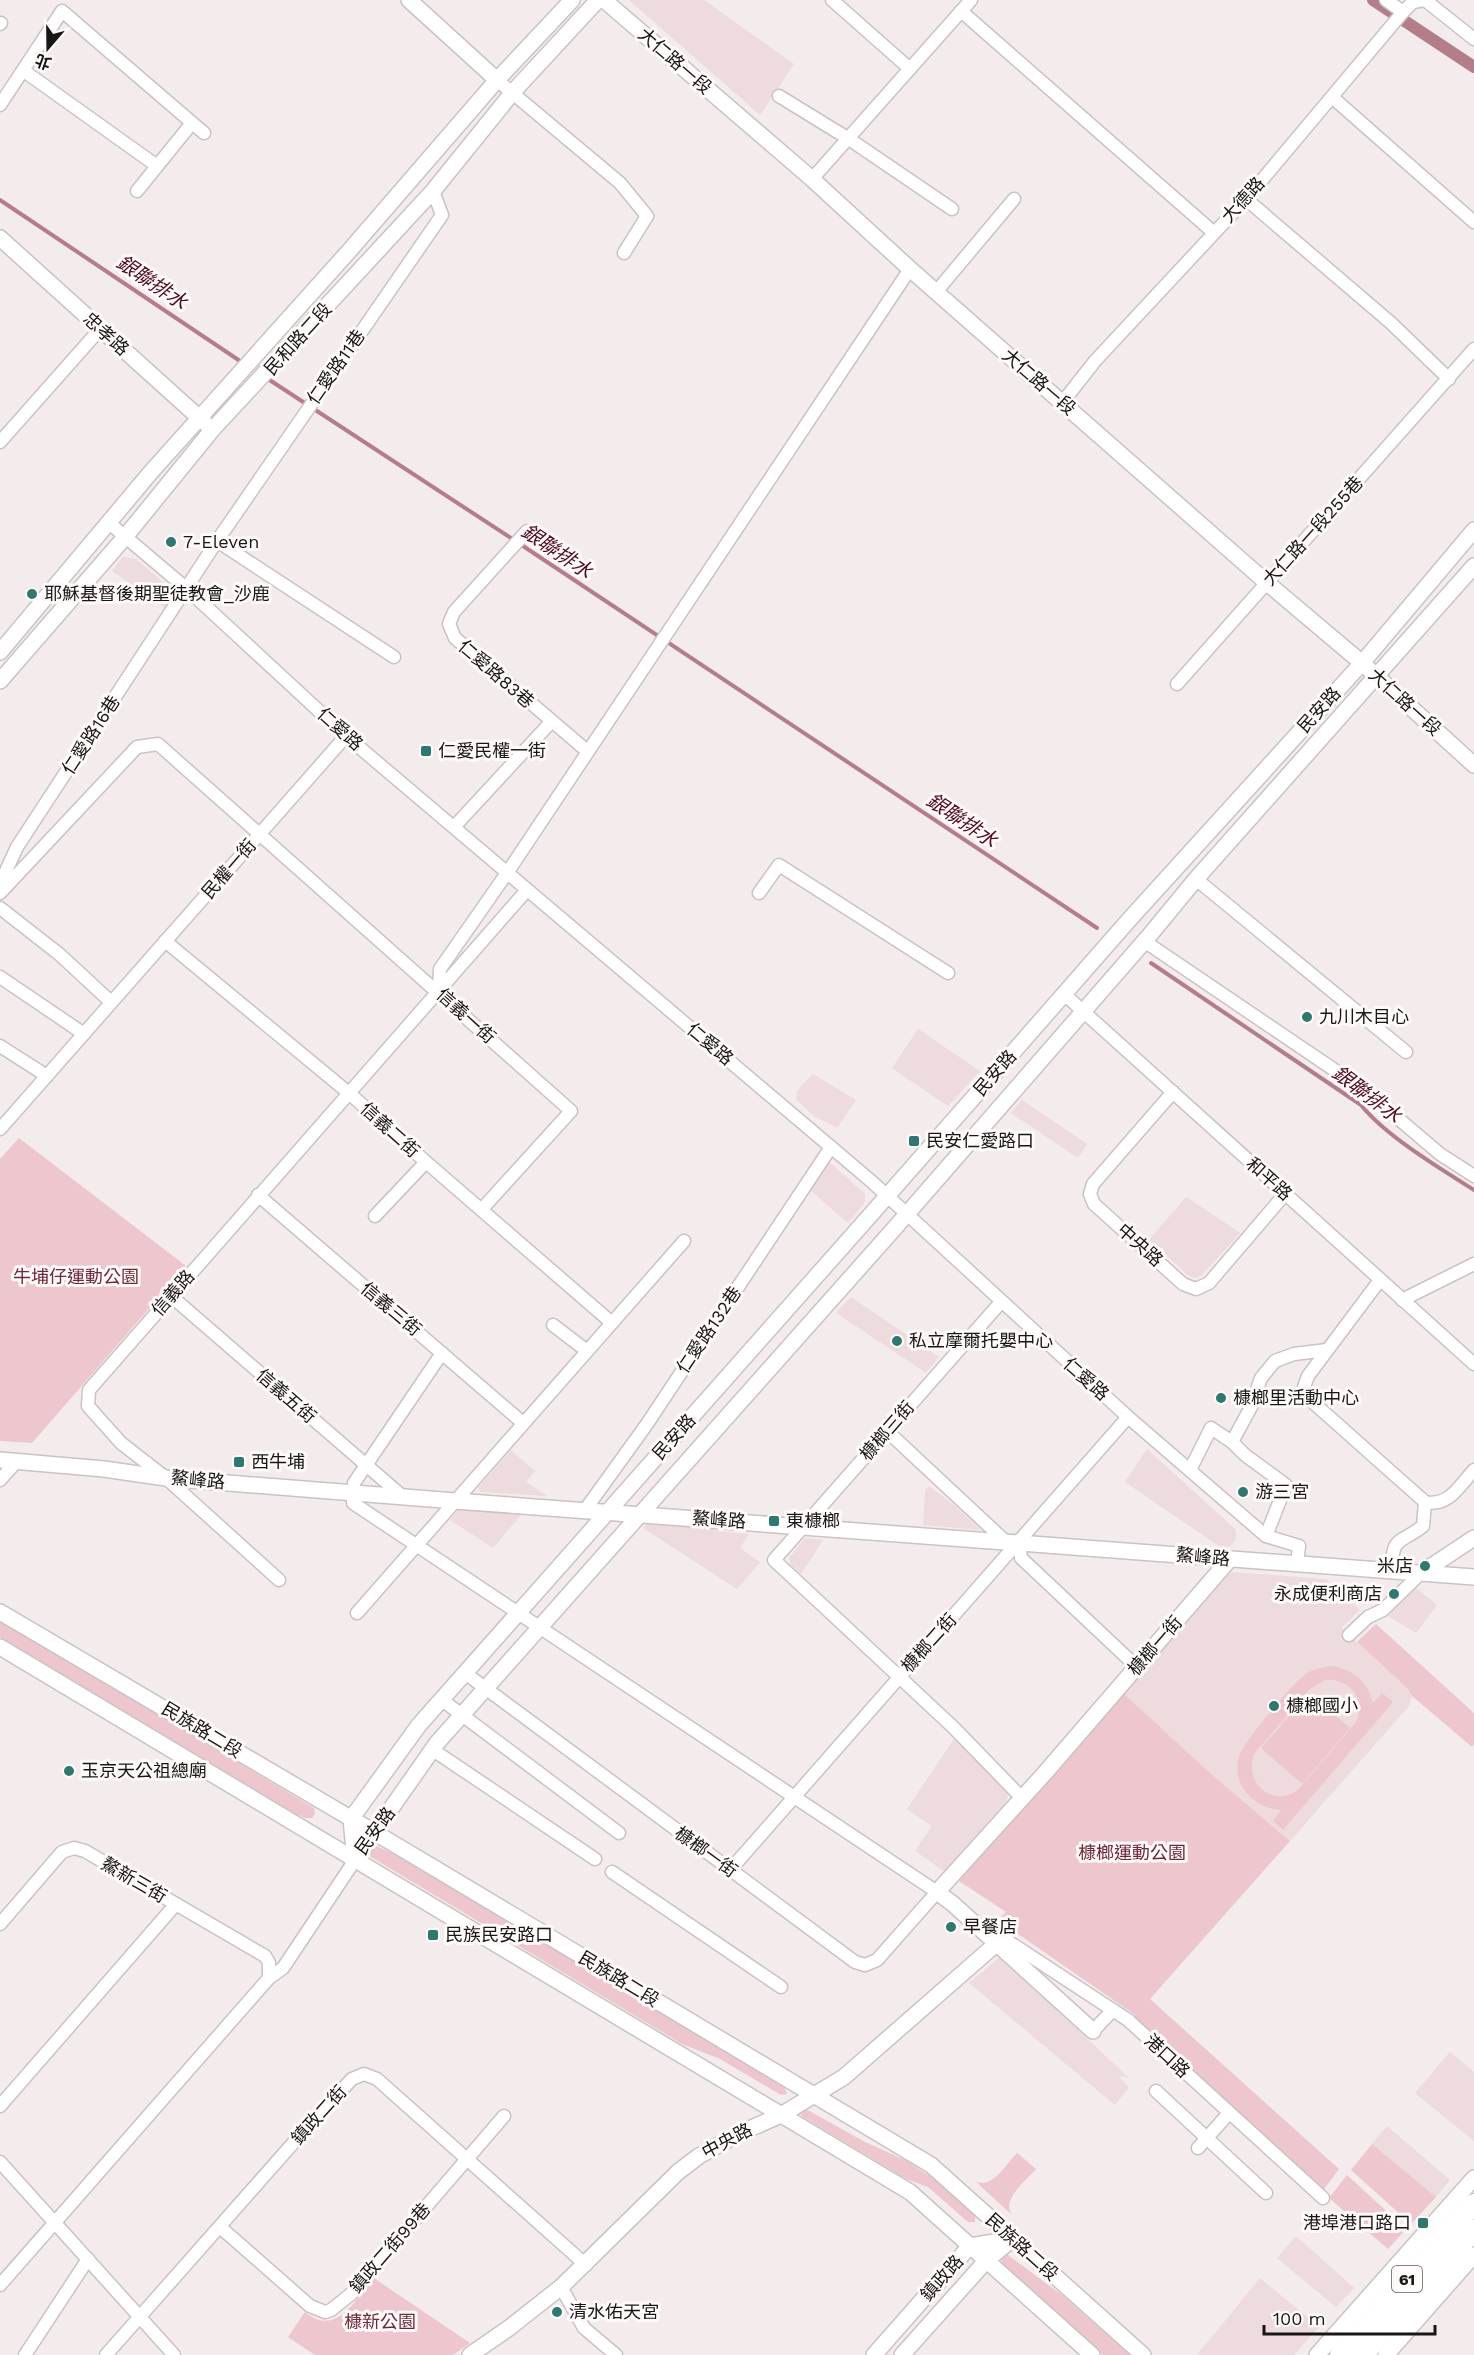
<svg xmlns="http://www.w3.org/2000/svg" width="1474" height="2355" viewBox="0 0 1474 2355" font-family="'Work Sans','Noto Sans TC',sans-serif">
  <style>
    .built { fill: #eddbdd }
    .green { fill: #edc7cd; fill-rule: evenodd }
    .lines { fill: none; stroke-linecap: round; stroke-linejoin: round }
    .stream { stroke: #b47e88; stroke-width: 4 }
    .canal { stroke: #b47e88; stroke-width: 12 }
    .minor-casing { stroke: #cbc2c4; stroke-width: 15 }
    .tertiary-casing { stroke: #cbc2c4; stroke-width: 18 }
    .trunk-casing { stroke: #cbc2c4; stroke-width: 22 }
    .minor { stroke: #fff; stroke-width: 12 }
    .tertiary { stroke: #fff; stroke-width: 15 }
    .trunk { stroke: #fff; stroke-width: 20 }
    .poi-dot { fill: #2f7770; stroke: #fffafa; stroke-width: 2 }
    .labels { text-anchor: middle; stroke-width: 6; stroke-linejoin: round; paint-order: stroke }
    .shield { fill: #fffafa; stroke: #5e5a5a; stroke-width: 1.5 }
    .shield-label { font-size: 16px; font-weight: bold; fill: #191616 }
    .street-label { font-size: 18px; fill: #191616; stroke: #fffafa }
    .poi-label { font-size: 18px; fill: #191616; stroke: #fffafa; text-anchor: start }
    .park-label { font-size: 18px; fill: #6d293a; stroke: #fffafa }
    .water-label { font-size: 20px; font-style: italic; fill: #4f0d22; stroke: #fffafa }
  </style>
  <rect width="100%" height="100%" fill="#f4ebec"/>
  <g class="built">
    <path d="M629,0H704L794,64L760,115Z"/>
    <path d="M123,557L136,559L175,593L165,608L112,571Z"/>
    <path d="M918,1029L980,1071L948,1106L892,1068Z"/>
    <path d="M813,1074L856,1100L837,1128L814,1116L796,1099L797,1091Z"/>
    <path d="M1022,1100L1087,1144L1078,1158L1011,1113Z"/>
    <path d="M829,1162L865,1194V1202L848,1223L810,1190Z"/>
    <path d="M1186,1197L1240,1233L1202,1275L1196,1278L1189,1276L1149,1240Z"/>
    <path d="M851,1297L939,1357L926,1373L836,1313Z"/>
    <path d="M1147,1449L1236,1530V1539L1230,1547L1219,1546L1125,1482Z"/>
    <path d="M511,1450L535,1471L526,1482L547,1496L481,1492L478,1488Z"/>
    <path d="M929,1486L955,1506L981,1530L923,1525L925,1490Z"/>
    <path d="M458,1510L491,1512L522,1514L493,1548L450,1520Z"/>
    <path d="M647,1524L712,1528L716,1531L749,1534L740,1548L760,1562L737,1589L643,1528Z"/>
    <path d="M805,1538L823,1540L801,1574L791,1565L789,1558Z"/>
    <path d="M1231,1572L1326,1579L1360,1610L1341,1628L1408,1689L1412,1696L1409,1706L1290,1841L1209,1772L1124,1694Z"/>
    <path d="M1416,1588L1437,1605L1416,1633L1388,1616Z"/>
    <path d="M954,1739L1004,1786L1008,1796L1006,1802L944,1871L915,1851L932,1826L907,1809Z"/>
    <path d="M1000,1957L1130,2079L1124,2076L1119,2077L1129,2087L1115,2105L969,1983Z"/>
    <path d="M1450,2052L1474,2072V2141L1415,2093Z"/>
    <path d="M1387,2126L1450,2180L1436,2197L1372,2144Z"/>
    <path d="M1296,2236L1354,2288L1336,2307L1277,2258Z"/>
    <path d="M1260,2278L1319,2327L1294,2355H1197Z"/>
  </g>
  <g class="green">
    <path d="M19,1138L186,1266L32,1443L0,1441V1159Z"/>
    <path d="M0,1620L309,1805L314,1808L315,1814L312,1818H305L296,1814L0,1637Z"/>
    <path d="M1376,1624L1474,1713V1744L1472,1747L1412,1696L1408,1689L1357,1642Z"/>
    <path d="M1332,1666C1354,1670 1368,1682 1373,1703L1382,1693L1393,1702L1283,1830L1273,1821L1281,1810C1254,1808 1231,1785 1239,1757C1243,1742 1292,1684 1306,1674C1314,1669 1323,1667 1332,1666ZM1325,1680C1350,1678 1366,1699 1356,1722L1297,1791C1271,1807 1244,1783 1254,1754L1309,1690Z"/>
    <path d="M1309,1693L1350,1728L1302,1784L1261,1748Z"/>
    <path d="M1124,1694L1209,1772L1290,1841L1150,1999L1339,2169L1322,2192L1133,2018L1135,2015L998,1920L1006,1912L959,1881Z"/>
    <path d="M372,1846H377L408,1861L785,2088L787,2094L781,2095L720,2059L682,2044L371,1857L369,1853Z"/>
    <path d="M804,2108L865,2142L905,2160L933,2178L975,2214V2222H968L928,2187L906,2179L803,2117L801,2115L800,2110Z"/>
    <path d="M1372,2144L1436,2197L1411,2224L1351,2170Z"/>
    <path d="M1017,2153L1036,2169C1026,2181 1001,2199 1012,2215L975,2181C992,2190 1006,2164 1017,2153Z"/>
    <path d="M1347,2175L1406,2229L1388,2249L1329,2198Z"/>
    <path d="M1005,2253L1062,2295L1130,2355H1103L1002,2263L1001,2254Z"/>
    <path d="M374,2278L387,2287L470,2343L453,2355H315L288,2337L305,2312C336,2338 355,2300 374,2278Z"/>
  </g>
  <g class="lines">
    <g class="stream">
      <path d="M0,200L243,363"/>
      <path d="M265,377L517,542L1097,928"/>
      <path d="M1151,963L1361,1105C1386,1136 1439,1168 1474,1190"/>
    </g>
    <path class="canal" d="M1373,0L1474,67"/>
    <g class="minor-casing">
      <g id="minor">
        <path d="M832,0L909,68"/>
        <path d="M1386,0L1403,12"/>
        <path d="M1425,0L1474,39"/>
        <path d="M961,11L1213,232"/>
        <path d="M0,24L1,23"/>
        <path d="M24,71L157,166"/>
        <path d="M497,80L620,183L647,216L624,253"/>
        <path d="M779,96L849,139L952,209"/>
        <path d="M1332,97L1474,222"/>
        <path d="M0,105L62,11L204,133"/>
        <path d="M812,179L971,0"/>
        <path d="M137,191L192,123"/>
        <path d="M1246,199L1391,323L1449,379"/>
        <path d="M936,292L1014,199"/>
        <path d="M1062,403L1095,361L1246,199L1403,12L1413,2L1424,0"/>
        <path d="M0,442L101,328"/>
        <path d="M108,522L187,589L346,736L871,1181L1128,1417L1266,1536L1299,1546L1297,1564"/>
        <path d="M527,531L454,612L449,624L455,638L587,751"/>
        <path d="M217,541L394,657"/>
        <path d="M1177,684L1474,349"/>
        <path d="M454,827L551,722"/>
        <path d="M1196,879L1406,1052"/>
        <path d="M0,884L17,847L217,541L442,215L433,191"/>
        <path d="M0,893L137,747L158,744L571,1111L482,1209"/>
        <path d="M759,893L779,865L948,973"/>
        <path d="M0,908L59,954L111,1002"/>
        <path d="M165,941L350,1094L426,1162L612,1323"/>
        <path d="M1144,941L1367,1092L1440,1154L1474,1176"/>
        <path d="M0,977L84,1034"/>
        <path d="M439,991L440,969L507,873L910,269"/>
        <path d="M1064,994L1474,1364"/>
        <path d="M0,1046L47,1076"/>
        <path d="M1173,1092L1093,1184L1090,1194L1094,1204L1183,1284L1196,1289L1209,1283L1285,1194"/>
        <path d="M0,1129L346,736"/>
        <path d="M258,1195L523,1423"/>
        <path d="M375,1216L426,1162"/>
        <path d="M1380,1280L1308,1376L1304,1387L1308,1398L1425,1502"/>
        <path d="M171,1296L402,1496"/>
        <path d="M1402,1300L1474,1264"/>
        <path d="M1001,1302L774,1560L954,1728L1022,1798"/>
        <path d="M553,1325L587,1351"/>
        <path d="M442,1353L354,1483L353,1503L937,1892L877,1960L865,1965L855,1962L465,1673"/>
        <path d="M887,1431L1005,1541"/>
        <path d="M1232,1442L1245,1455L1286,1485L1266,1536"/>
        <path d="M1190,1470L1211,1428L1232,1442L1251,1407L1261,1378L1275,1361L1294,1354L1327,1350"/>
        <path d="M0,1480L17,1461"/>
        <path d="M1425,1502C1449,1507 1459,1486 1474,1470"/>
        <path d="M585,1510L647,1424L831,1147"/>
        <path d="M1019,1542L1021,1558L1137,1667"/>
        <path d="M1391,1571C1393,1534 1399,1545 1423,1526L1425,1502"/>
        <path d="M279,1580L166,1478L121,1443L88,1406L89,1390L527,890"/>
        <path d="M357,1613L684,1241"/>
        <path d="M1349,1635L1368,1617L1383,1610L1421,1573"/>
        <path d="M442,1700L619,1833"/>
        <path d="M433,1750L595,1859"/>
        <path d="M730,1870L1128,1417"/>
        <path d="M612,1872L781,1987"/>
        <path d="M0,1924L62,1852L74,1848L85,1851L265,1956L269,1963V1978"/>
        <path d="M996,1944L1003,1938L1128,2020L1323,2198"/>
        <path d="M1093,2031L1113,2010"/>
        <path d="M1156,2091L1266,2193"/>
        <path d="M0,2106L176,1904"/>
        <path d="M1198,2148L1229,2113"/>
        <path d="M0,2162L174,2355"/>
        <path d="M220,2227L310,2306L325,2312L331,2310L351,2294L504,2116"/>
        <path d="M0,2285L269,1978L283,1968L355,1860"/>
        <path d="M561,2287L584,2328L616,2355"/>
        <path d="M25,2355L88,2259"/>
        <path d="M106,2355L318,2115L352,2079L364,2074L377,2079L586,2265"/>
      </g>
    </g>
    <g class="tertiary-casing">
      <g id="tertiary">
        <path d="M409,0L497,80"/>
        <path d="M604,0L812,179L910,269L1266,582L1362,663L1474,765"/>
        <path d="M0,238L205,423"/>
        <path d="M0,652L151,472L350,250L497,80L572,0"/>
        <path d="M0,681L125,537L212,430L433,191L513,92L598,0"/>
        <path d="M0,1460L104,1469L166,1478L455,1501L1474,1577"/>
        <path d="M1421,1573L1474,1538"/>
        <path d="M0,1612L374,1832L931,2165L1143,2355"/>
        <path d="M0,1647L910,2192L1092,2355"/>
        <path d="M355,1860L351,1819L419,1725L874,1211L1128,921L1362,663L1474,530"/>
        <path d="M355,1860L437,1743L893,1230L1149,936L1196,879L1474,566"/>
        <path d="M1093,2031L953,1904L937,1892L1044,1774L1229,1560"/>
        <path d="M470,2355L509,2328L561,2287L678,2172L699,2156L738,2134L781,2115L844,2077L996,1944"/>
        <path d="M874,2355L970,2246L1013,2239"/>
        <path d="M902,2355L986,2261L1011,2240"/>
        <path d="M1317,2355L1474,2178"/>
        <path d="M1386,2355L1474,2255"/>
      </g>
    </g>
    <g class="trunk-casing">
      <g id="trunk">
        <path d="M1340,2355L1474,2204"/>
        <path d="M1363,2355L1474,2230"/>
      </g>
    </g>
    <use href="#minor" class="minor"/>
    <use href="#tertiary" class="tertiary"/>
    <use href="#trunk" class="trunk"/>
  </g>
  <g class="poi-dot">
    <circle cx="171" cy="542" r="6"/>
    <circle cx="32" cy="594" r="6"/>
    <rect x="420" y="745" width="12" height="12" rx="3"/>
    <circle cx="1307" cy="1017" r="6"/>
    <rect x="908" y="1135" width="12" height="12" rx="3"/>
    <circle cx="897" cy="1341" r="6"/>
    <circle cx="1221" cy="1398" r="6"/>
    <rect x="233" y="1456" width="12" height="12" rx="3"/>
    <circle cx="1243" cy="1492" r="6"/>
    <rect x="768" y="1515" width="12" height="12" rx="3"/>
    <circle cx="1425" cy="1566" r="6"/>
    <circle cx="1394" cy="1594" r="6"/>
    <circle cx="1274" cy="1706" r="6"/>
    <circle cx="69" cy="1771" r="6"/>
    <circle cx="951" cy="1927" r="6"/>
    <rect x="427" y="1929" width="12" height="12" rx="3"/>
    <rect x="1417" y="2217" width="12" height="12" rx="3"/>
    <circle cx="557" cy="2312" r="6"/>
  </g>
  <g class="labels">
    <rect class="shield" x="1392" y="2266" width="30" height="26" rx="4.5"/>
    <g class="shield-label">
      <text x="1407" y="2285">61</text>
    </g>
    <g class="street-label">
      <text transform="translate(675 61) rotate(41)" y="6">大仁路一段</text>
      <text transform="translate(1243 200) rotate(-48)" y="6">大德路</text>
      <text transform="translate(106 334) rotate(42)" y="6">忠孝路</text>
      <text transform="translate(298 339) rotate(-48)" y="6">民和路二段</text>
      <text transform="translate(336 367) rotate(-55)" y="6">仁愛路11巷</text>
      <text transform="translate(1039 382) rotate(41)" y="6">大仁路一段</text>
      <text transform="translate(1313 531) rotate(-48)" y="6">大仁路一段255巷</text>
      <text transform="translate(496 674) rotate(41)" y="6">仁愛路83巷</text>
      <text transform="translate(1405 702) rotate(42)" y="6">大仁路一段</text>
      <text transform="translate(1319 710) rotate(-48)" y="6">民安路</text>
      <text transform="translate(340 729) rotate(42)" y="6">仁愛路</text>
      <text transform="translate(91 735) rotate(-57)" y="6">仁愛路16巷</text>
      <text transform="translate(229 869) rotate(-49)" y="6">民權一街</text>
      <text transform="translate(466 1016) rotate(42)" y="6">信義一街</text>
      <text transform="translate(710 1044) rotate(40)" y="6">仁愛路</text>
      <text transform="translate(995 1073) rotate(-49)" y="6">民安路</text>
      <text transform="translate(390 1130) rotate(42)" y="6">信義二街</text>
      <text transform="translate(1269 1179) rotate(42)" y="6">和平路</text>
      <text transform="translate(1140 1245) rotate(42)" y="6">中央路</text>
      <text transform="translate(173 1293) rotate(-49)" y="6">信義路</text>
      <text transform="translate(391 1309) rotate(40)" y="6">信義三街</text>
      <text transform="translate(709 1330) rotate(-56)" y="6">仁愛路132巷</text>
      <text transform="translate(1086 1379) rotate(42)" y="6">仁愛路</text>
      <text transform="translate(286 1396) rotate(41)" y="6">信義五街</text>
      <text transform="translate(887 1431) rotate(-49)" y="6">槺榔三街</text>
      <text transform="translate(674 1437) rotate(-48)" y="6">民安路</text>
      <text transform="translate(198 1480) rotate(5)" y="6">鰲峰路</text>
      <text transform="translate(719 1520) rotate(4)" y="6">鰲峰路</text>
      <text transform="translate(1203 1557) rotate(5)" y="6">鰲峰路</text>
      <text transform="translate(929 1643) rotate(-48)" y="6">槺榔二街</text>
      <text transform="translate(1155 1646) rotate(-49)" y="6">槺榔一街</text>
      <text transform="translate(202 1730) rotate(31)" y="6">民族路二段</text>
      <text transform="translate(375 1831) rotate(-54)" y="6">民安路</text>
      <text transform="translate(706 1852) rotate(36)" y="6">槺榔一街</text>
      <text transform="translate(134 1880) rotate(30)" y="6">鰲新三街</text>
      <text transform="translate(619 1979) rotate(31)" y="6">民族路二段</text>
      <text transform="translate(1167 2056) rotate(43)" y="6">港口路</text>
      <text transform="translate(319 2115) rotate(-48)" y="6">鎮政二街</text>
      <text transform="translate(727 2141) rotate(-28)" y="6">中央路</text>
      <text transform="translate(1022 2247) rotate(42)" y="6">民族路二段</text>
      <text transform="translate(390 2248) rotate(-49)" y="6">鎮政二街99巷</text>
      <text transform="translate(942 2278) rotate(-49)" y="6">鎮政路</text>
    </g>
    <g class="poi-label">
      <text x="183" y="548">7-Eleven</text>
      <text x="44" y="600">耶穌基督後期聖徒教會_沙鹿</text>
      <text x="438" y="757">仁愛民權一街</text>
      <text x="1319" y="1023">九川木目心</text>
      <text x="926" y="1147">民安仁愛路口</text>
      <text x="909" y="1347">私立摩爾托嬰中心</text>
      <text x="1233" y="1404">槺榔里活動中心</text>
      <text x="251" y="1468">西牛埔</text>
      <text x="1255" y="1498">游三宮</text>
      <text x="786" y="1527">東槺榔</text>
      <text x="1413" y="1572" text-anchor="end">米店</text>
      <text x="1382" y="1600" text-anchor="end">永成便利商店</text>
      <text x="1286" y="1712">槺榔國小</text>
      <text x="81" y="1777">玉京天公祖總廟</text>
      <text x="963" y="1933">早餐店</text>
      <text x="445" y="1941">民族民安路口</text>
      <text x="1411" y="2229" text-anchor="end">港埠港口路口</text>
      <text x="569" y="2318">清水佑天宮</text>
    </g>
    <g class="park-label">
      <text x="76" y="1283">牛埔仔運動公園</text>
      <text x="1132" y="1859">槺榔運動公園</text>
      <text x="380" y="2328">槺新公園</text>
    </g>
    <g class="water-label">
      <text transform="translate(152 282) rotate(34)" y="7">銀聯排水</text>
      <text transform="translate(557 551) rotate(34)" y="7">銀聯排水</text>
      <text transform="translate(962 820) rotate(34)" y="7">銀聯排水</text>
      <text transform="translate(1367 1094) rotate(37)" y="7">銀聯排水</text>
    </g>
  </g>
  <g transform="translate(48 48) rotate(200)" stroke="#fffafa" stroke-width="4.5" paint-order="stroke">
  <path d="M0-4.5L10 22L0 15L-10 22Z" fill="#191616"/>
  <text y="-9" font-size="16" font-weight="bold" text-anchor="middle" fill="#191616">北</text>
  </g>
  <path d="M1264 2325v9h171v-9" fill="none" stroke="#191616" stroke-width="3"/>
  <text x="1273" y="2325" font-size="18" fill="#191616" stroke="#fffafa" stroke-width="4.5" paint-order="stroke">100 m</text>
</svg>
